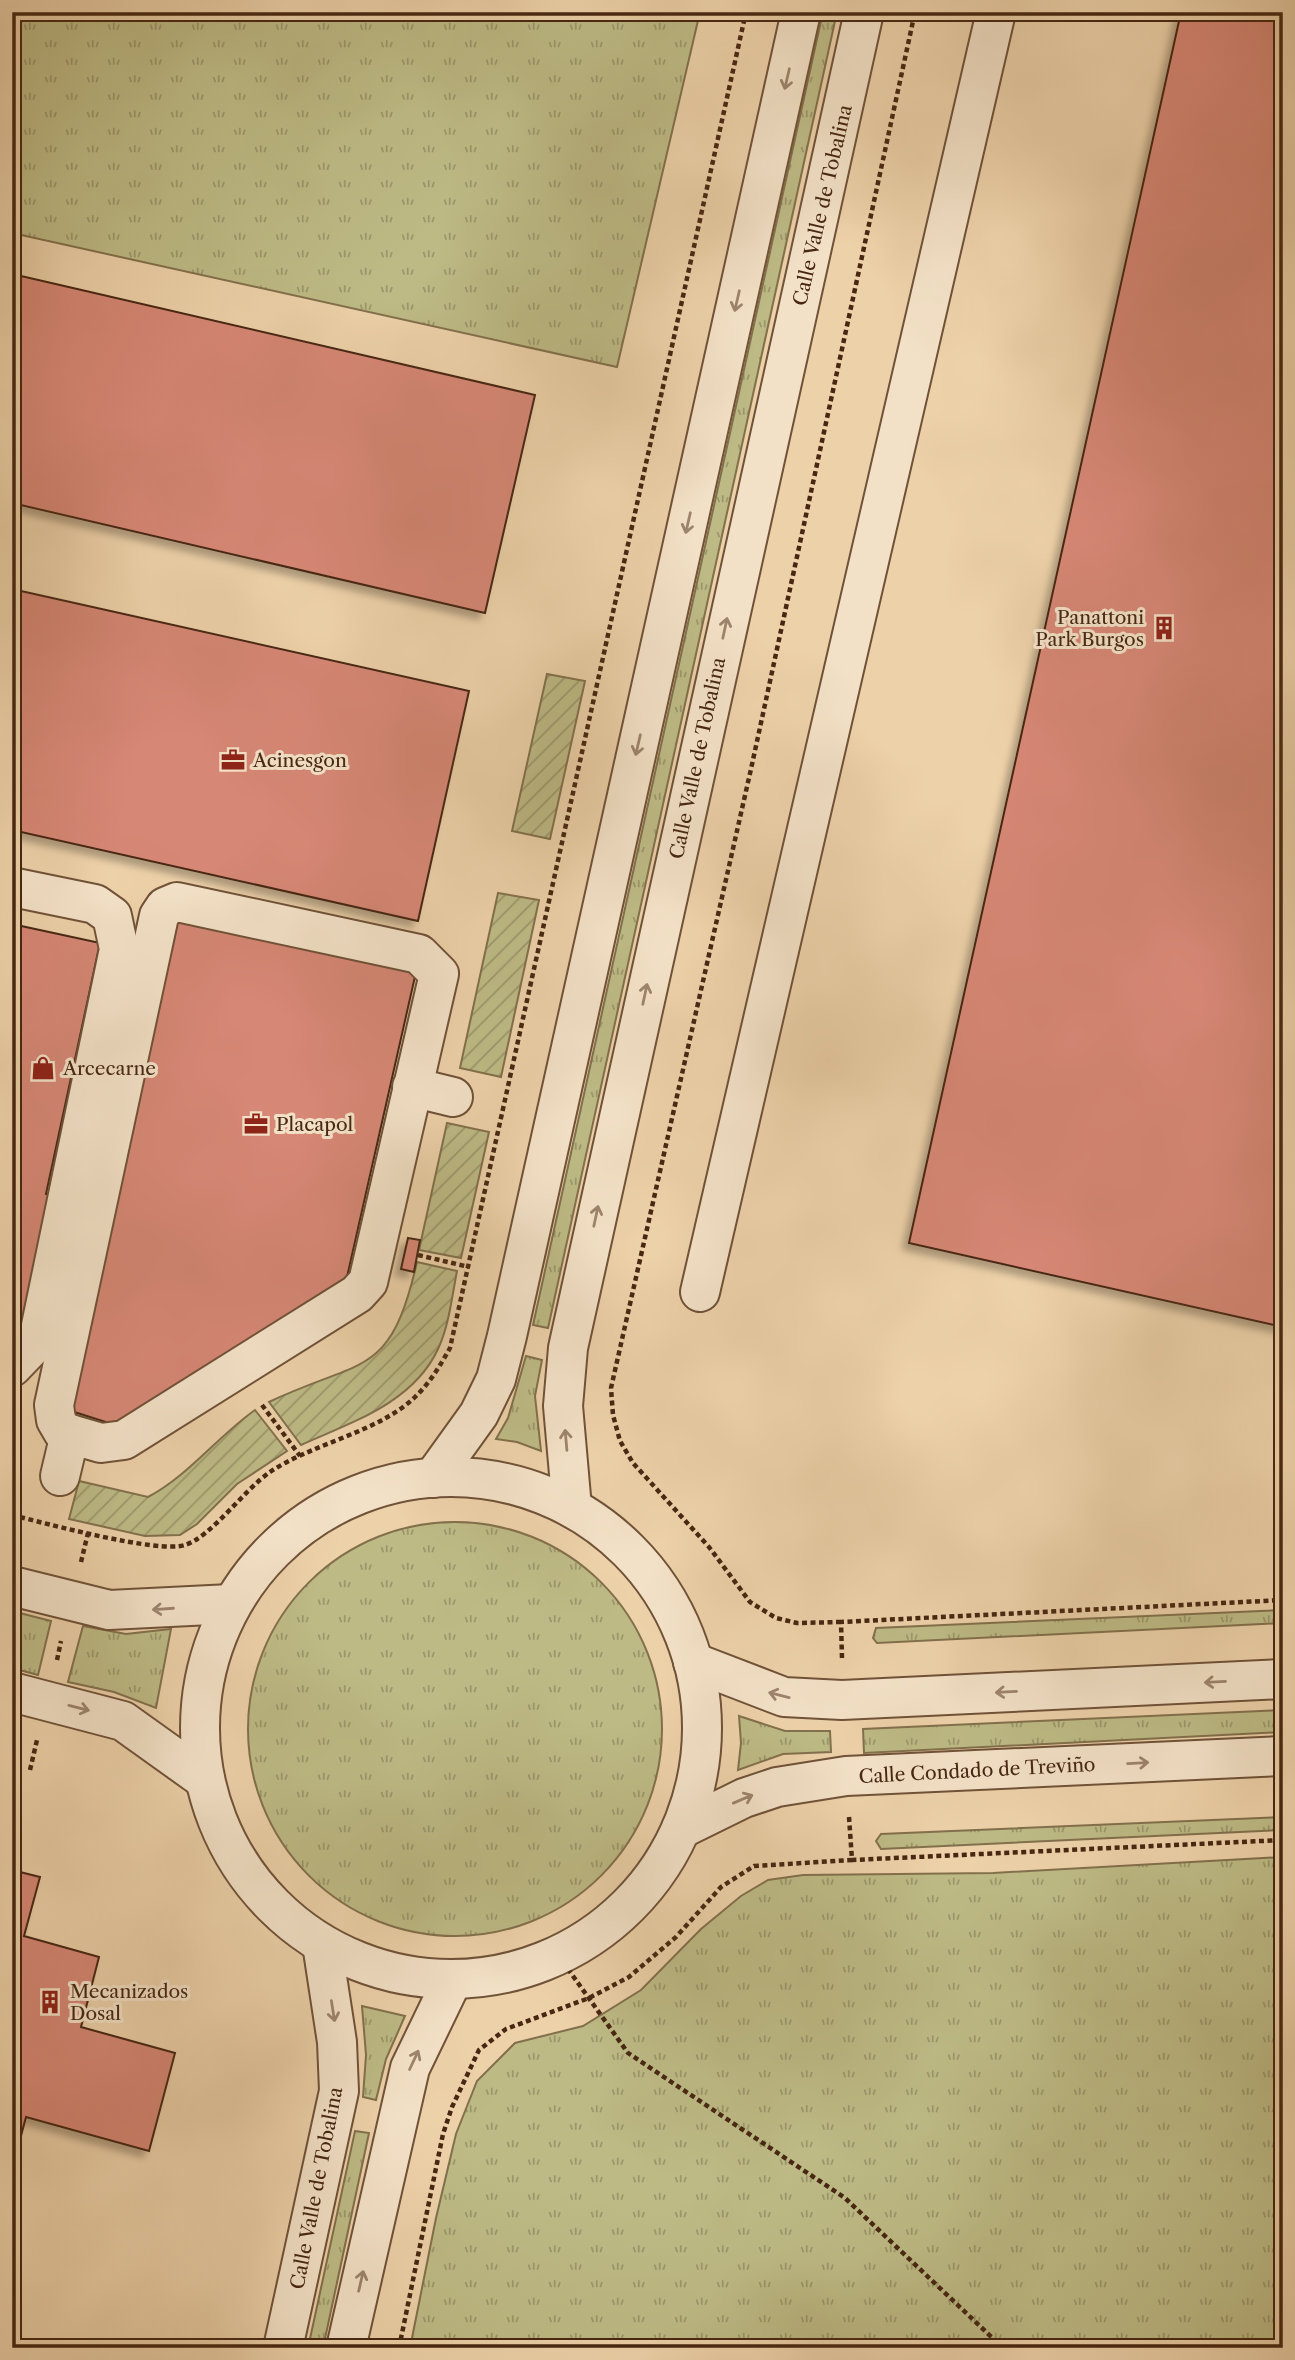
<svg xmlns="http://www.w3.org/2000/svg" width="1295" height="2360" viewBox="0 0 1295 2360" font-family="'Libre Caslon Text',serif">
  <style>
    .grass { fill: url(#grass-tufts); stroke: #82704c; stroke-width: 2 }
    .garden { fill: url(#garden-furrows); stroke: #82704c; stroke-width: 2 }
    .building { fill: #d68774; stroke: #472712; stroke-width: 2; filter: url(#shadow) }
    .lines { fill: none; stroke-linecap: round; stroke-linejoin: round }
    .minor-casing { stroke: #705238; stroke-width: 42 }
    .path { stroke: #472712; stroke-width: 4.5; stroke-dasharray: 5 3.5; stroke-linecap: butt }
    .minor { stroke: #f3e1c7; stroke-width: 38 }
    .oneway { stroke: #9d846c }
    .labels { text-anchor: middle; stroke-width: 6; stroke-linejoin: round; paint-order: stroke }
    .street-label { font-size: 19px; fill: #472712; stroke: #f3e1c7 }
    .poi-label { font-size: 19px; fill: #472712; stroke: #f3e1c7; text-anchor: start }
  </style>
  <defs>
    <pattern id="grass-tufts" width="24" height="20" patternUnits="userSpaceOnUse" patternTransform="scale(1.75)"><rect width="24" height="20" fill="#bdba85"/><path d="M3 7l-1-3M5 7V3M7 7l1-3M15 17l-1-3M17 17v-4M19 17l1-3" fill="none" stroke="#9b976b"/></pattern>
    <pattern id="garden-furrows" width="10" height="10" patternUnits="userSpaceOnUse" patternTransform="scale(1.75)"><rect width="10" height="10" fill="#bdba85"/><path d="M-1 1l2-2M0 10L10 0M9 11l2-2" fill="none" stroke="#9b976b"/></pattern>
    <filter id="shadow"><feDropShadow dx="-6" dy="6" stdDeviation="3.5" flood-color="#0004"/></filter>
  </defs>
  <rect width="100%" height="100%" fill="#edd1a9"/>
  <filter id="stains"><feTurbulence type="fractalNoise" baseFrequency=".00286" numOctaves="4"/><feColorMatrix values="0 0 0 0 .2 0 0 0 0 .09 0 0 0 0 .02 0 0 0 .5 -.17"/></filter>
  <radialGradient id="worn" r=".72"><stop offset=".6" stop-color="#630" stop-opacity="0"/><stop offset="1" stop-color="#630" stop-opacity=".3"/></radialGradient>
  <g class="grass">
    <path d="M12,12H700L617,367L12,233Z"/>
    <path d="M823,12H837L548,1328L533,1325Z"/>
    <path d="M526,1356L542,1360L535,1396L541,1451L517,1442L496,1439L508,1418Z"/>
    <circle cx="455" cy="1729" r="207"/>
    <path d="M1283,1610V1623L877,1643L873,1638L876,1628Z"/>
    <path d="M12,1611L51,1621L38,1675L12,1668Z"/>
    <path d="M83,1626L126,1634L171,1629L156,1708L114,1692L68,1682Z"/>
    <path d="M1283,1710V1732L864,1753L863,1729Z"/>
    <path d="M739,1716L785,1731H830L831,1752L783,1754L738,1770L741,1743Z"/>
    <path d="M1283,1817V1830L881,1849L876,1841L881,1834Z"/>
    <path d="M1283,1857V2348H410L436,2218L456,2134L477,2081L515,2043L583,2026L641,1990L701,1929L741,1896L768,1880L803,1875L993,1873Z"/>
    <path d="M362,2006L405,2016L386,2059L376,2100L363,2097L366,2055Z"/>
    <path d="M355,2131L369,2133L323,2348H308Z"/>
  </g>
  <g class="garden">
    <path d="M547,674L585,681L550,839L512,831Z"/>
    <path d="M498,893L539,900L501,1077L460,1068Z"/>
    <path d="M447,1123L489,1132L461,1258L419,1250Z"/>
    <path d="M417,1262L457,1271C452,1296 449,1326 438,1349C413,1403 352,1422 301,1445L269,1402C364,1357 390,1379 417,1262Z"/>
    <path d="M255,1410L287,1451L237,1484L197,1524L180,1535L145,1536L69,1519L79,1481L148,1497C188,1476 218,1436 255,1410Z"/>
  </g>
  <g class="building">
    <path d="M1181,12H1283V1327L909,1243Z"/>
    <path d="M21,276L535,395L485,613L12,503V312Z"/>
    <path d="M12,589L469,691L418,921L12,830Z"/>
    <path d="M175,920L416,972L347,1277L115,1425L68,1410Z"/>
    <path d="M12,924L100,943L46,1194L60,1197L29,1335L12,1332Z"/>
    <path d="M408,1238L420,1240L414,1272L401,1269Z"/>
    <path d="M12,1870L40,1877L24,1936L99,1957L81,2027L175,2053L149,2151L26,2117L18,2147L12,2146Z"/>
  </g>
  <g class="lines">
    <g class="minor-casing">
      <g id="minor">
        <path d="M12,887L95,904L112,916L119,949L38,1340L12,1367"/>
        <path d="M177,902L419,954L439,974L368,1282L357,1294L124,1440L101,1443L63,1432L56,1420L54,1405L159,916L165,907Z"/>
        <path d="M412,1087L453,1097"/>
        <path d="M700,1292L996,12"/>
        <path d="M60,1476L70,1434"/>
        <circle cx="451" cy="1728" r="251"/>
        <path d="M433,1478L479,1414L496,1379L507,1336L801,12"/>
        <path d="M572,1508L563,1406L568,1348L864,12"/>
        <path d="M12,1586L109,1610L231,1604"/>
        <path d="M693,1662L784,1697L842,1700L1283,1679"/>
        <path d="M12,1692L123,1721L204,1779"/>
        <path d="M681,1829L744,1798L777,1787L846,1776L1283,1756"/>
        <path d="M283,2348L339,2091L337,2042L322,1944"/>
        <path d="M346,2348L410,2068L453,1979"/>
      </g>
    </g>
    <g class="path">
      <path d="M418,1255L469,1267"/>
      <path d="M262,1405L300,1456"/>
      <path d="M12,1515C44,1523 159,1554 185,1545C211,1537 244,1490 270,1472C313,1443 380,1432 416,1396C430,1383 441,1364 450,1348L746,12"/>
      <path d="M81,1562L88,1533"/>
      <path d="M841,1622L797,1623L776,1618L750,1602L709,1547L633,1463L620,1441L613,1415L611,1388L751,769L915,12"/>
      <path d="M842,1658L841,1622L1283,1600"/>
      <path d="M57,1660L61,1641"/>
      <path d="M30,1770L37,1740"/>
      <path d="M849,1817L852,1860L1283,1840"/>
      <path d="M558,1955L628,2053L845,2198L1003,2348"/>
      <path d="M399,2348L443,2134L452,2107L479,2050L506,2029L589,1998L629,1977L676,1937L721,1887L754,1866L852,1860"/>
    </g>
    <use href="#minor" class="minor"/>
  </g>
  <defs><path id="oneway-shaft" d="M-6 0H5M1.5-3L5.5 0L1.5 3" fill="none" stroke-width="1.6" stroke-linecap="round" stroke-linejoin="round" transform="scale(1.75)"/></defs>
  <g class="oneway">
    <use href="#oneway-shaft" transform="translate(787 79) rotate(103)"/>
    <use href="#oneway-shaft" transform="translate(737 301) rotate(103)"/>
    <use href="#oneway-shaft" transform="translate(688 523) rotate(103)"/>
    <use href="#oneway-shaft" transform="translate(725 628) rotate(-78)"/>
    <use href="#oneway-shaft" transform="translate(638 745) rotate(103)"/>
    <use href="#oneway-shaft" transform="translate(645 994) rotate(-78)"/>
    <use href="#oneway-shaft" transform="translate(596 1216) rotate(-78)"/>
    <use href="#oneway-shaft" transform="translate(566 1440) rotate(-95)"/>
    <use href="#oneway-shaft" transform="translate(163 1609) rotate(176)"/>
    <use href="#oneway-shaft" transform="translate(1215 1682) rotate(177)"/>
    <use href="#oneway-shaft" transform="translate(1006 1692) rotate(177)"/>
    <use href="#oneway-shaft" transform="translate(779 1695) rotate(-166)"/>
    <use href="#oneway-shaft" transform="translate(79 1708) rotate(14)"/>
    <use href="#oneway-shaft" transform="translate(1138 1763) rotate(-3)"/>
    <use href="#oneway-shaft" transform="translate(743 1799) rotate(-23)"/>
    <use href="#oneway-shaft" transform="translate(333 2011) rotate(81)"/>
    <use href="#oneway-shaft" transform="translate(414 2060) rotate(-65)"/>
    <use href="#oneway-shaft" transform="translate(361 2281) rotate(-77)"/>
  </g>
  <defs>
    <g id="building-bare" transform="scale(1.89)"><path d="M-4-6H4V6H1V3H-1V6H-4ZM-2.5-4.3h1.7v1.8h-1.7ZM.8-4.3h1.7v1.8H.8ZM-2.5-1h1.7V.8h-1.7ZM.8-1h1.7V.8H.8Z" fill="#8f2418" stroke="#f3e1c7" stroke-width="2.5" paint-order="stroke"/></g>
    <g id="office-bare" transform="scale(1.89)"><path d="M-6-3h4V-5.5h4V-3h4V5H-6ZM-1-4.5V-3h2v-1.5ZM-6 0V1H6V0Z" fill="#8f2418" stroke="#f3e1c7" stroke-width="2.5" paint-order="stroke"/></g>
    <g id="shop-bare" transform="scale(1.89)"><path d="M-5-2.5h2.3a2.7 3.5 0 0 1 5.4 0H5L5.5 6h-11ZM-1.5-2.5h3a1.5 2.3 0 0 0-3 0Z" fill="#8f2418" stroke="#f3e1c7" stroke-width="2.5" paint-order="stroke"/></g>
  </defs>
  <g fill-rule="evenodd">
    <use href="#building-bare" x="1164" y="628"/>
    <use href="#office-bare" x="233" y="760"/>
    <use href="#shop-bare" x="43" y="1068"/>
    <use href="#office-bare" x="256" y="1124"/>
    <use href="#building-bare" x="50" y="2002"/>
  </g>
  <g class="labels">
    <g class="street-label">
      <text transform="translate(822 205) rotate(-77)" y="7">Calle Valle de Tobalina</text>
      <text transform="translate(697 758) rotate(-78)" y="7">Calle Valle de Tobalina</text>
      <text transform="translate(977 1770) rotate(-3)" y="7">Calle Condado de Treviño</text>
      <text transform="translate(316 2188) rotate(-79)" y="7">Calle Valle de Tobalina</text>
    </g>
    <g class="poi-label">
      <text x="1144" y="624" text-anchor="end">Panattoni<tspan x="1144" dy="22">Park Burgos</tspan></text>
      <text x="253" y="767">Acinesgon</text>
      <text x="63" y="1075">Arcecarne</text>
      <text x="276" y="1131">Placapol</text>
      <text x="70" y="1998">Mecanizados<tspan x="70" dy="22">Dosal</tspan></text>
    </g>
  </g>
  <rect width="1295" height="2360" fill="none" stroke="#edd1a9" stroke-width="42"/>
  <rect x="14" y="14" width="1267" height="2332" fill="none" stroke="#472712" stroke-width="3.5"/>
  <rect x="21" y="21" width="1253" height="2318" fill="none" stroke="#472712" stroke-width="2"/>
  <rect width="100%" height="100%" filter="url(#stains)"/>
  <rect width="100%" height="100%" fill="url(#worn)"/>
</svg>
